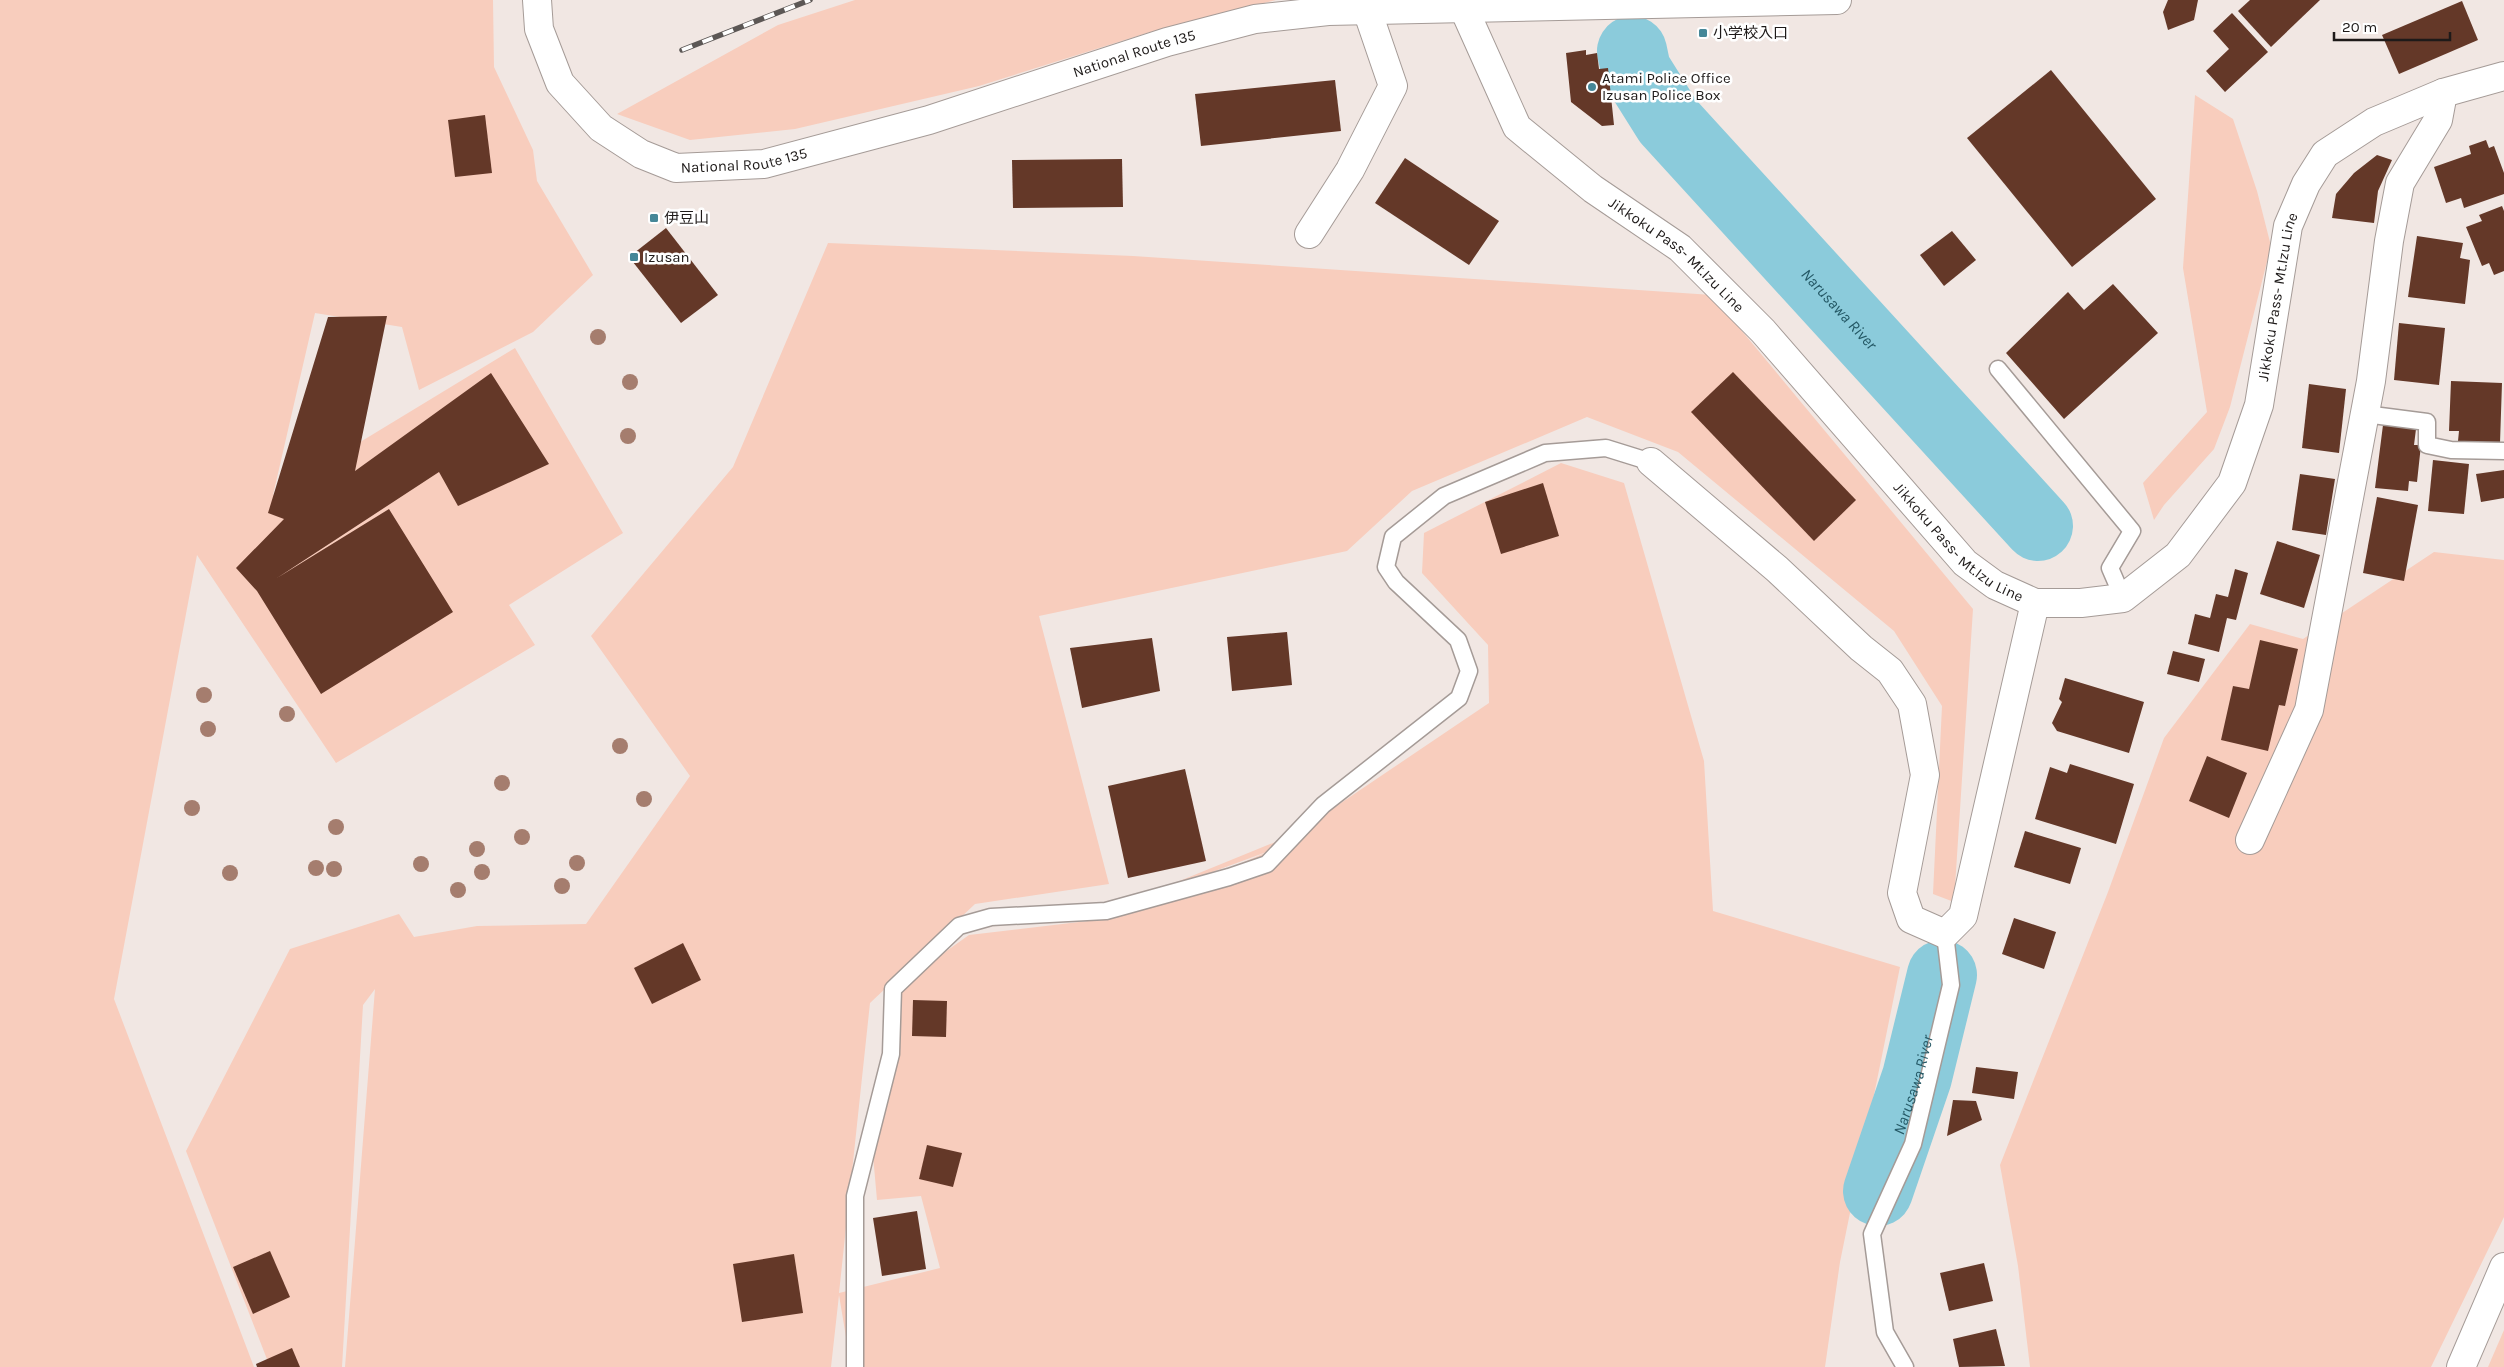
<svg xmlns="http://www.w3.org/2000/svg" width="2504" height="1367" viewBox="0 0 2504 1367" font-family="Karla,'Noto Sans JP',sans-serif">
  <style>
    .green { fill: #f8cdbd }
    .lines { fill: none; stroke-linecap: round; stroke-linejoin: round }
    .river { stroke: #8bcbdb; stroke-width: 70 }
    .building { fill: #643828 }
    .service-casing { stroke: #a59b97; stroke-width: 19 }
    .minor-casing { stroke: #a59b97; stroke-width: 30 }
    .secondary-casing { stroke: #a59b97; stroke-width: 30 }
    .trunk-casing { stroke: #a59b97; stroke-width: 30 }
    .service { stroke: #fff; stroke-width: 16 }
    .minor { stroke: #fff; stroke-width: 28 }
    .secondary { stroke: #fff; stroke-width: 28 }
    .trunk { stroke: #fff; stroke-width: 28 }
    .rail-casing { stroke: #5c5755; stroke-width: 5.5 }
    .rail { stroke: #fff; stroke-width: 4; stroke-dasharray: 11; stroke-linecap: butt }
    .tree { fill: #a57d6e }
    .poi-dot { fill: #458798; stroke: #fff; stroke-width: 2 }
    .labels { text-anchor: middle; stroke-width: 5; stroke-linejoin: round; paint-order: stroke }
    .poi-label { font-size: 15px; fill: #1e1a19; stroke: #fff; text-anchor: start }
    .street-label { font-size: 15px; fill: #1e1a19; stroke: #fff }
    .water-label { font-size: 16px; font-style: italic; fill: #245865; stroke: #fff }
  </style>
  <rect width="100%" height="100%" fill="#f1e7e3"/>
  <g class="green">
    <path d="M0,0H493L494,67L533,150L537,181L593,275L533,332L419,390L402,327L315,313L273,495L515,348L623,533L509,605L535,645L336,763L197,555L114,999L254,1367H0Z"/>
    <path d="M855,0H1276L1147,33L979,86L795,129L690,140L617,114L778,25Z"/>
    <path d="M2195,95L2233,119L2257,191L2271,246L2230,407L2214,449L2164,505L2154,520L2143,483L2207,412L2183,268Z"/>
    <path d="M828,243L1133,256L1712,295L1973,609L1954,902L1933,894L1942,706L1894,631L1678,452L1587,417L1412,491L1347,551L1039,616L1109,884L975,904L870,1003L839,1293L940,1268L921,1196L877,1200L871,1133L893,989L969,935L1113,918L1272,850L1106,911L1295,834L1489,703L1488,645L1422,573L1424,533L1561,463L1624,483L1704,761L1713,911L1900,967L1840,1262L1825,1367H851L839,1295L831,1367H345L375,989L363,1005L342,1367H270L186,1151L290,949L399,914L414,937L477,926L586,924L690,776L591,636L733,467Z"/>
    <path d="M2434,552L2504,560V1217L2431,1367H2030L2018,1266L2000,1165L2108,892L2164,738L2250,624L2303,639Z"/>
    <path d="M2504,1330V1367H2488Z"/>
  </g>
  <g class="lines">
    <g class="river">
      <path id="s1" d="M1632,51L1636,70L1668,121L2038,526"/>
      <path id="s2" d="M1878,1191L1917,1077L1942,975"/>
    </g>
  </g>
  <g class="building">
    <path d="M2168,0H2198L2194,20L2168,30L2163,12Z"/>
    <path d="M2250,0H2320L2271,47L2238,11Z"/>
    <path d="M2462,1L2478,40L2399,74L2382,35Z"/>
    <path d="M2232,13L2268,52L2225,92L2206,71L2229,49L2213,31Z"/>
    <path d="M1586,50V55L1597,53L1599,69L1608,68L1614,125L1602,126L1571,102L1566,53Z"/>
    <path d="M2051,70L2156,199L2072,267L1967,138Z"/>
    <path d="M1335,80L1341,131L1201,146L1195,94Z"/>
    <path d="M485,115L492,173L455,177L448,120Z"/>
    <path d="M2486,140L2489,148L2494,146L2504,173V194L2464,208L2461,198L2446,203L2434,167L2471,154L2469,146Z"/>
    <path d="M2377,155L2392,160L2378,191L2374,223L2332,218L2336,194L2354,173Z"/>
    <path d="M1405,158L1499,221L1469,265L1375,203Z"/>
    <path d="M1122,159L1123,207L1013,208L1012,160Z"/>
    <path d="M2502,206L2504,211V271L2494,275L2489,263L2482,266L2466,227L2482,221L2479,215Z"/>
    <path d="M666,228L718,295L681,323L629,257Z"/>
    <path d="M1952,231L1976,260L1944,286L1920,255Z"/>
    <path d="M2417,236L2463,243L2460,258L2470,260L2465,304L2408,297Z"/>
    <path d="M2113,284L2158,333L2064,419L2006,353L2068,292L2084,310Z"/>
    <path d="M387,316L355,471L491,373L549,464L458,506L439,472L277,578L389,509L453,612L321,694L257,591L236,568L284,519L268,513L328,317Z"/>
    <path d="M2399,323L2445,328L2439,385L2394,380Z"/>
    <path d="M1733,372L1856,500L1814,541L1691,412Z"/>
    <path d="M2451,381L2502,383L2500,443L2458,441L2459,431H2449Z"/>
    <path d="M2309,384L2346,389L2339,453L2302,448Z"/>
    <path d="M2383,425L2416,429L2414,445H2421L2417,482L2409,481L2408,491L2375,488Z"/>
    <path d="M2433,460L2469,464L2464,514L2428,511Z"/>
    <path d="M2504,470V498L2481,502L2476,474Z"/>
    <path d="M2300,474L2335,479L2326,535L2292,530Z"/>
    <path d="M1543,483L1559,536L1501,554L1485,502Z"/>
    <path d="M2377,497L2418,505L2404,581L2363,573Z"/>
    <path d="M2277,541L2320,555L2304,608L2260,594Z"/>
    <path d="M2235,569L2248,573L2236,620L2227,618L2219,652L2188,644L2195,614L2210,618L2216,594L2228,597Z"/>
    <path d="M1287,632L1292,685L1232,691L1227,637Z"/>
    <path d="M1152,638L1160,691L1082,708L1070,648Z"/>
    <path d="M2260,640L2298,649L2285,706L2279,705L2268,751L2221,740L2233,686L2249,689Z"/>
    <path d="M2173,651L2205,659L2199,682L2167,674Z"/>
    <path d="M2065,678L2144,702L2129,753L2057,731L2052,723L2062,702L2059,699Z"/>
    <path d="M2207,756L2247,773L2229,818L2189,801Z"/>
    <path d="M2070,764L2134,784L2116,844L2035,819L2050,767L2067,773Z"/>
    <path d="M1185,769L1206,861L1128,878L1108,786Z"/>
    <path d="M2025,831L2081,848L2070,884L2014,867Z"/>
    <path d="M2014,918L2056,932L2044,969L2002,954Z"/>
    <path d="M683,943L701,980L652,1004L634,968Z"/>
    <path d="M913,1000L947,1001L946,1037L912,1036Z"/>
    <path d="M1976,1067L2018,1072L2014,1099L1972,1093Z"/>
    <path d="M1953,1100L1976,1101L1982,1120L1947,1136Z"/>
    <path d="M927,1145L962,1153L953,1187L919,1179Z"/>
    <path d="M917,1211L926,1269L882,1276L873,1218Z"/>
    <path d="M270,1251L290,1297L253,1314L233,1267Z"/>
    <path d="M794,1254L803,1313L742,1322L733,1264Z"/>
    <path d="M1984,1263L1993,1301L1949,1311L1940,1273Z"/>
    <path d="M1996,1329L2005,1366L1959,1367L1953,1339Z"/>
    <path d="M292,1348L300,1367H257L256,1364Z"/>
  </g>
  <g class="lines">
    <g class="service-casing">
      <g id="service">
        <path d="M1998,369L2132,531L2110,568L2123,598"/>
        <path d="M2365,414L2427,422V445L2451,450L2504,451"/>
        <path d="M855,1367V1196L891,1054L893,989L959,926L991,917L1106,911L1229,877L1267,864L1323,805L1459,698L1469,671L1458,640L1396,582L1386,567L1393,537L1444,496L1545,453L1606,448L1651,462"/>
        <path d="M1905,1367L1885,1332L1872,1234L1913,1144L1951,985L1945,934"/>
      </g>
    </g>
    <g class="minor-casing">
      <g id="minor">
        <path d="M1309,234L1350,170L1393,86L1367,10"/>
        <path d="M1651,462L1777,569L1861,648L1890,671L1912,704L1925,775L1902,893L1911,919L1945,934L1963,916L2035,603"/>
        <path d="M2250,840L2309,710L2371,381L2389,241L2400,183L2438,120L2443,93"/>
      </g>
    </g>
    <g class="secondary-casing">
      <g id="secondary">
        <path id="s3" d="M1464,9L1517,127L1593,189L1680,248L1763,331L1965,563L1995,585L2035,603H2081L2123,598L2178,555L2232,483L2259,405L2288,226L2306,184L2325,154L2374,122L2443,93L2504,76"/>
        <path d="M2461,1367L2504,1267"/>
      </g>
    </g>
    <g class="trunk-casing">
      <g id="trunk">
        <path id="s4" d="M537,0L539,29L560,83L601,128L641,154L676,168L764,164L929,120L1167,42L1255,19L1328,11L1837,0"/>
      </g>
    </g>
    <use href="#service" class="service"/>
    <use href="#minor" class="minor"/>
    <use href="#secondary" class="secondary"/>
    <use href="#trunk" class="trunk"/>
    <g class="rail-casing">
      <path id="rail" d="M682,50L810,0"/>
    </g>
    <use href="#rail" class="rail"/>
  </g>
  <g class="tree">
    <circle cx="598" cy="337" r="8"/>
    <circle cx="630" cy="382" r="8"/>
    <circle cx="628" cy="436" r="8"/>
    <circle cx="204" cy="695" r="8"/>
    <circle cx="287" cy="714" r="8"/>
    <circle cx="208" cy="729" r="8"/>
    <circle cx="620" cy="746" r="8"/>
    <circle cx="502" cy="783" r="8"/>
    <circle cx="644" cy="799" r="8"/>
    <circle cx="192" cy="808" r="8"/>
    <circle cx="336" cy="827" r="8"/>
    <circle cx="522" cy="837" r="8"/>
    <circle cx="477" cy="849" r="8"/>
    <circle cx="577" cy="863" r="8"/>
    <circle cx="421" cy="864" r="8"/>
    <circle cx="316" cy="868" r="8"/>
    <circle cx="334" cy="869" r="8"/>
    <circle cx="482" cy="872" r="8"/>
    <circle cx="230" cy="873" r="8"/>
    <circle cx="562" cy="886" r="8"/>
    <circle cx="458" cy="890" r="8"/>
  </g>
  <g class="poi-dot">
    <rect x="1698" y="28" width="10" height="10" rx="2.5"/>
    <circle cx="1592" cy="87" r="5"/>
    <rect x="649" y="213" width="10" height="10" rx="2.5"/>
    <rect x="629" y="252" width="10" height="10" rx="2.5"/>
  </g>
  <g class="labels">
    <g class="poi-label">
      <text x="1713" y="38">小学校入口</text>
      <text x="1602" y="83">Atami Police Office<tspan x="1602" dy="17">Izusan Police Box</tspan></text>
      <text x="664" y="223">伊豆山</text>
      <text x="644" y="262">Izusan</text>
    </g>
    <g class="street-label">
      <text dy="5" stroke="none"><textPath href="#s4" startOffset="708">National Route 135</textPath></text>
      <text dy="5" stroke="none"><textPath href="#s4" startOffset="302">National Route 135</textPath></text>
      <text dy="5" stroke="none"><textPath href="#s3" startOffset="334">Jikkoku Pass- Mt.Izu Line</textPath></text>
      <text dy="5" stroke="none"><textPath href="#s3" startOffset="1279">Jikkoku Pass- Mt.Izu Line</textPath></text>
      <text dy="5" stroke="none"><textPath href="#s3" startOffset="739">Jikkoku Pass- Mt.Izu Line</textPath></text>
    </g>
    <g class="water-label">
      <text dy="6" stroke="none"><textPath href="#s1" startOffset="334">Narusawa River</textPath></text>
      <text dy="6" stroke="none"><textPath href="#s2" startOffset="112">Narusawa River</textPath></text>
    </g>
  </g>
  <path d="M2334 32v8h116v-8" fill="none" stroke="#1e1a19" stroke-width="2.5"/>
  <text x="2342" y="32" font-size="15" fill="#1e1a19" stroke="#ffffff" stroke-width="4" paint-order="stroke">20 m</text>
</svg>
